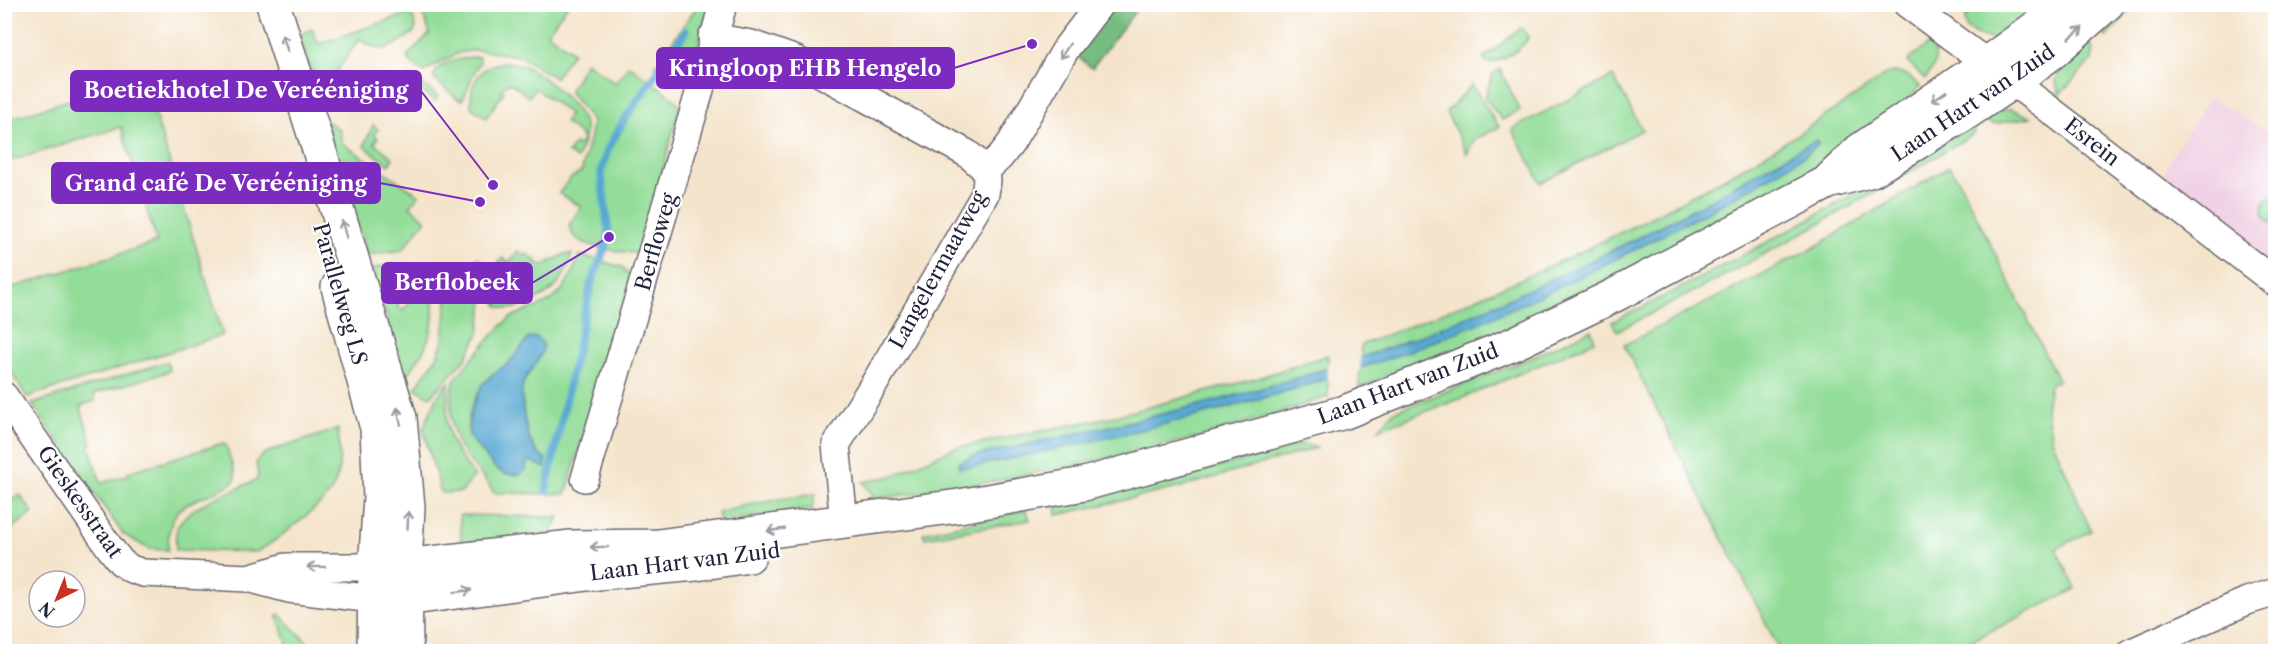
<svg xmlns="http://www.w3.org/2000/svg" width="2280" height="656" viewBox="0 0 2280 656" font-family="'Libre Caslon Text',serif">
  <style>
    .built { fill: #f0d0e4 }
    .green { fill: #93dd99; stroke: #5a806a; stroke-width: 1.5; fill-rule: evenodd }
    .forest { fill: #76bc81; stroke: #4c6f5e; stroke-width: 1.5 }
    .water { fill: #56a7d1; stroke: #3c6486; stroke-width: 1.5 }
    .pier { fill: #f4e4cb }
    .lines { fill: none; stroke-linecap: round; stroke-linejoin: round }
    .stream { stroke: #56a7d1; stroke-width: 8 }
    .minor-casing { stroke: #6c666d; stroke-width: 30 }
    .major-casing { stroke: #6c666d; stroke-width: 36 }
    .minor { stroke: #fff; stroke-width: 27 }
    .major { stroke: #fff; stroke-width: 33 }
    .oneway { stroke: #9c9ca7 }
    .labels { text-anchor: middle; stroke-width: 4.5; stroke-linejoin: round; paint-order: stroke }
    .street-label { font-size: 21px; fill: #22223b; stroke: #fff }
    .leader { fill: none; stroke: #7b2cbf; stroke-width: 2 }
    .callout-dot { fill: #7b2cbf; stroke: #fff; stroke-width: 2 }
    .callout { fill: #7b2cbf; stroke: #7b2cbf; stroke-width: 2 }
    .callout-label { font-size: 22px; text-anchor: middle; font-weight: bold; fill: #fff }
  </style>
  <rect width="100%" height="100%" fill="#fff"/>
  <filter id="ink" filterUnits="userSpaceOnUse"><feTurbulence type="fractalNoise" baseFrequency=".0167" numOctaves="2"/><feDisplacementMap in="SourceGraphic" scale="12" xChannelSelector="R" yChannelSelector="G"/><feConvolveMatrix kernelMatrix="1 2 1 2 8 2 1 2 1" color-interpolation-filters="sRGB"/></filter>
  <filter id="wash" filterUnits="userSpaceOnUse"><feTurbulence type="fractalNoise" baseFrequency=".008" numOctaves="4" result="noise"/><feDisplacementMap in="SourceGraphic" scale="24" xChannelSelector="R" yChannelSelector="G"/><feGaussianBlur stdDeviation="1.35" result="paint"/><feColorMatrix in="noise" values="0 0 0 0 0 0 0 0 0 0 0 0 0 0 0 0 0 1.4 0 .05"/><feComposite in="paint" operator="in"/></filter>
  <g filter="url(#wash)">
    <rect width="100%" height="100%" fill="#f4e4cb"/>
    <path class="built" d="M2210,97L2273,135L2275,132V269L2173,191L2167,180L2165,172L2170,159Z"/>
    <g class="green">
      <path d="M436,5H568L547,33L573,52L555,78L520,56L476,50L458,53L423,72L412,64L407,56L430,33L421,10Z"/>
      <path d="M698,5H710L686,84C673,86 664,74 655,66Z"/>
      <path d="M1978,5H2050L1994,39L1981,37L1966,28L1965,18Z"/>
      <path d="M2118,5H2135L2106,37L2096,25Z"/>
      <path d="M411,13L416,28L413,33C388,49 386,56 359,39L320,96L299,35L312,29L318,44Z"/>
      <path d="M1521,28L1525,31L1528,38C1520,51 1504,60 1489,63L1483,59Z"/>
      <path d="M2085,37L2094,49L2092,60L2059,95L2056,81L2058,74Z"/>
      <path d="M1932,42C1938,57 1936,67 1925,79L1908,62L1910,58Z"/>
      <path d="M471,57H479L480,63C470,76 470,87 462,100L458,99L434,79C433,63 458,60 471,57Z"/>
      <path d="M507,62C511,63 517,64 521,65C540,71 581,107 585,127C586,138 581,149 577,159L568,153L575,144L578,146L583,139L580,136L581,135L564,122L570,114L535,88L529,97L512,84L507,83L501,90L504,92L486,118L471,107C469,82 481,64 507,62Z"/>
      <path d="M586,62L615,83L629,65L671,96L680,105L642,249L637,253C621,253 588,247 576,238C571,234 571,230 569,225L581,207L559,193L571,178L582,171C585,154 591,139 592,121L569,91Z"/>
      <path d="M1500,69L1520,110L1502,120L1485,98L1492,75Z"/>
      <path d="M1894,72L1907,75L1920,86L1904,105L1823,166L1784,190L1566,303L1476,342L1359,388L1361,345C1498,292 1632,233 1759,158C1804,132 1846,102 1888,73Z"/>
      <path d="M411,76L438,96L435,101L414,86L409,92L404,89L399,95L395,92Z"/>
      <path d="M1613,76L1642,130L1541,183L1512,129Z"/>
      <path d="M117,85L152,105L223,335L27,397L5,363V290L157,242L121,127L13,160L5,134V120Z"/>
      <path d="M1472,85L1499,127L1474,140L1467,154L1446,112Z"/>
      <path d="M2011,109L2031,117L1994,124L1979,120L1999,110Z"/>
      <path d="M325,120L340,130L342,143L419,195L410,206L426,220L402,250L367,255Z"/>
      <path d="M373,125L378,129L374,134L378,138L374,143L393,158L389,165L364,146Z"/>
      <path d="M1971,126L1975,128V133C1858,204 1739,270 1617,331L1612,322C1735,262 1854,196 1971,126Z"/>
      <path d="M1949,167L1958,179L2058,380L2050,384L2046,409L2052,439L2091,531L2056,549L2076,589L1951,651H1780L1624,345L1815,247Z"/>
      <path d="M2275,194H2276L2275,224C2264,220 2261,212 2265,201Z"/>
      <path d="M518,251L524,256L527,254L542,266L565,254H572C564,282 553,295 525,304C515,308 509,311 498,306L488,285L469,270L478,258L495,268L502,258L509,262Z"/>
      <path d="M580,255L622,267L632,277L609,346L566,494L494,493C484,475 465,460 457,441C450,423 449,401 454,382C457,374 503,322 512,317C525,309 543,308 554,298C567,287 573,271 580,255ZM529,338C530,347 533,358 532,367C531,372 525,377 523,383C520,397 526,443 537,451C529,466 515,467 499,471L470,438C463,419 476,392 489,377C495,371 502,369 508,364C516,357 522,346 529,338Z"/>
      <path d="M391,264L409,265L422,272L397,306L402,311L428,281C441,318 430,348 405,377L372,269Z"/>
      <path d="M465,274L482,288L485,294L479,333L466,358L430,397L415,388L437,357L443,340L447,301Z"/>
      <path d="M1591,330L1595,341L1465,397L1379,429L1393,412L1523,361Z"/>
      <path d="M1328,355V397L1204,436L1123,455L990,482L875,499L863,482L892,476L954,448L1111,417L1258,378Z"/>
      <path d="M167,362L170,371L94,394L95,401L80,406L92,444L89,446L101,483L129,475L128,472L224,443L226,446L235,473V480C228,487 219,490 210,494C177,506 168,514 168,550L149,549L123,534L32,404Z"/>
      <path d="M449,382C447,407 443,430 457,452C462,460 469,468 474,476L462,492L441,493L423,429L437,397Z"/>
      <path d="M338,429C340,448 342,472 332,490C324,504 271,545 256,552L176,550C176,542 174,533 178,526C187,505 235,491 256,480L258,476L256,462L265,453Z"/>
      <path d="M1301,444L1317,448L1178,488L1057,515L1056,505L1174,479Z"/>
      <path d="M816,494L812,509L720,522L718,513C751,503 783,498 816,494Z"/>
      <path d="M20,495L33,513L5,533V506Z"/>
      <path d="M1026,510L1030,520L925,538L923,533Z"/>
      <path d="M460,515L559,517L550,534L467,542L461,541Z"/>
      <path d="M279,614L311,646L309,651H290L277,615Z"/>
    </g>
    <path class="forest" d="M1112,5H1140L1092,68L1075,55Z"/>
    <g class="water">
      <path d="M1817,140L1819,143C1810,153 1798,160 1786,167C1753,188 1717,207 1682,225C1592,273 1500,317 1404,353C1265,403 1121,437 976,466L959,468L958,463L973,456C1139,421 1307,385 1464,318C1546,283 1627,245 1706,202C1743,182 1779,158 1817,140Z"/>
      <path d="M535,337C557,346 527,371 523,384C520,397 526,443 537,451L536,453L546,459L545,468L531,461L526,464V470L520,475L505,474L495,468L470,438L468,427L472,408L482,385L498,370L508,364L529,338Z"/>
    </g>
    <path class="pier" d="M1361,353L1360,371L1328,381V364Z"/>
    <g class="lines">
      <path class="stream" d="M546,491L591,284L609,237L601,172L608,149L624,120L686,31"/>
    </g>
  </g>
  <g filter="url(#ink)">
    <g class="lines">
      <g class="minor-casing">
        <g id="minor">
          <path d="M1907,4L2045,106L2276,283"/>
          <path d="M712,37L751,44L796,60L968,154L986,170"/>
          <path d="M986,170L1000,157L1011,143L1067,47L1100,4"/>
          <path d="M4,396L110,548L121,562L131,569L143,573L248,578L289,589L374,599"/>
          <path d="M585,478L698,97L723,4"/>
          <path d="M844,521L836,445L876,381L985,194L987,181L986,170"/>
          <path d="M248,578L286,567H375"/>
          <path d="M2132,652L2247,601L2276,592"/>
        </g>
      </g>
      <g class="major-casing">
        <g id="major">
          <path d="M273,4L322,159L400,418L408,507L405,566L406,652"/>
          <path d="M1830,179L1860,150L1987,63L2068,4"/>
          <path d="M338,287L377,428L380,498L375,567L374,652"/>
          <path d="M375,567L405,566L571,547L658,546L959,506L1084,484L1345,412L1511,345L1613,296L1828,182L1872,170L1966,113L2012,82L2053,52L2107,4"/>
          <path d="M383,599H405L587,574L696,564L749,556"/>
        </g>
      </g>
      <use href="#minor" class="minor"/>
      <use href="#major" class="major"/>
    </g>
    <defs><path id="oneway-shaft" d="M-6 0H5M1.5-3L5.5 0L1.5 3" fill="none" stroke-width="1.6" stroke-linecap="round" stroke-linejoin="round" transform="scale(1.5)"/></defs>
    <g class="oneway">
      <use href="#oneway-shaft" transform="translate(2076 33) rotate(-40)"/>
      <use href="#oneway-shaft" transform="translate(285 43) rotate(-108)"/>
      <use href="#oneway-shaft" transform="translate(1065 51) rotate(123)"/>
      <use href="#oneway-shaft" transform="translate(1939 96) rotate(146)"/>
      <use href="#oneway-shaft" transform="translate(344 229) rotate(-106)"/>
      <use href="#oneway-shaft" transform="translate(399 416) rotate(-102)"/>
      <use href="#oneway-shaft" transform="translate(408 520) rotate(-87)"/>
      <use href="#oneway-shaft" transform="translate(776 530) rotate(172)"/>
      <use href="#oneway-shaft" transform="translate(599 547) rotate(179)"/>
      <use href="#oneway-shaft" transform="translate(316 567) rotate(179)"/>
      <use href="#oneway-shaft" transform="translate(463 591) rotate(-8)"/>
    </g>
  </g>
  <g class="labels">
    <g class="street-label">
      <text transform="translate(1973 103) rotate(-34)" y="7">Laan Hart van Zuid</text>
      <text transform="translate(2092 142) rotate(38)" y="7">Esrein</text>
      <text transform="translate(656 242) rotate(-74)" y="7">Berfloweg</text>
      <text transform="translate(938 270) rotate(-61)" y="7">Langelermaatweg</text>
      <text transform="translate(340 294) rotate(74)" y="7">Parallelweg LS</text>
      <text transform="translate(1408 384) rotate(-21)" y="7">Laan Hart van Zuid</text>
      <text transform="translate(80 502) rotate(55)" y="7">Gieskesstraat</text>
      <text transform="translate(685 562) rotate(-7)" y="7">Laan Hart van Zuid</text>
    </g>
  </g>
  <path class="leader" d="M1032 44L954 68M493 185L421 91M480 202L380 183M609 237L532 283"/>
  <g class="callout-dot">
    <circle cx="1032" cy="44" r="6"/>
    <circle cx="493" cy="185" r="6"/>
    <circle cx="480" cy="202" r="6"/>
    <circle cx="609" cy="237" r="6"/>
  </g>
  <g class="callout">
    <rect x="657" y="48" width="297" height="40" rx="6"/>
    <rect x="71" y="71" width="350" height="40" rx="6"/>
    <rect x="52" y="163" width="328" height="40" rx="6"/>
    <rect x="382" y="263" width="150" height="40" rx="6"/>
  </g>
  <g class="callout-label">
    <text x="805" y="76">Kringloop EHB Hengelo</text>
    <text x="246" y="98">Boetiekhotel De Verééniging</text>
    <text x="216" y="191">Grand café De Verééniging</text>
    <text x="457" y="290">Berflobeek</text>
  </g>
  <rect width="2280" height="656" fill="none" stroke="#fff" stroke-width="24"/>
  <g transform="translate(57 599) rotate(223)"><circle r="28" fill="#ffffff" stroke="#a7a7b1" stroke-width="1.5"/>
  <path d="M0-4.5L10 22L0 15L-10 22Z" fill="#c8321e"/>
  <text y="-9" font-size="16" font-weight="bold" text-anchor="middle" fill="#22223b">N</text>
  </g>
</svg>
